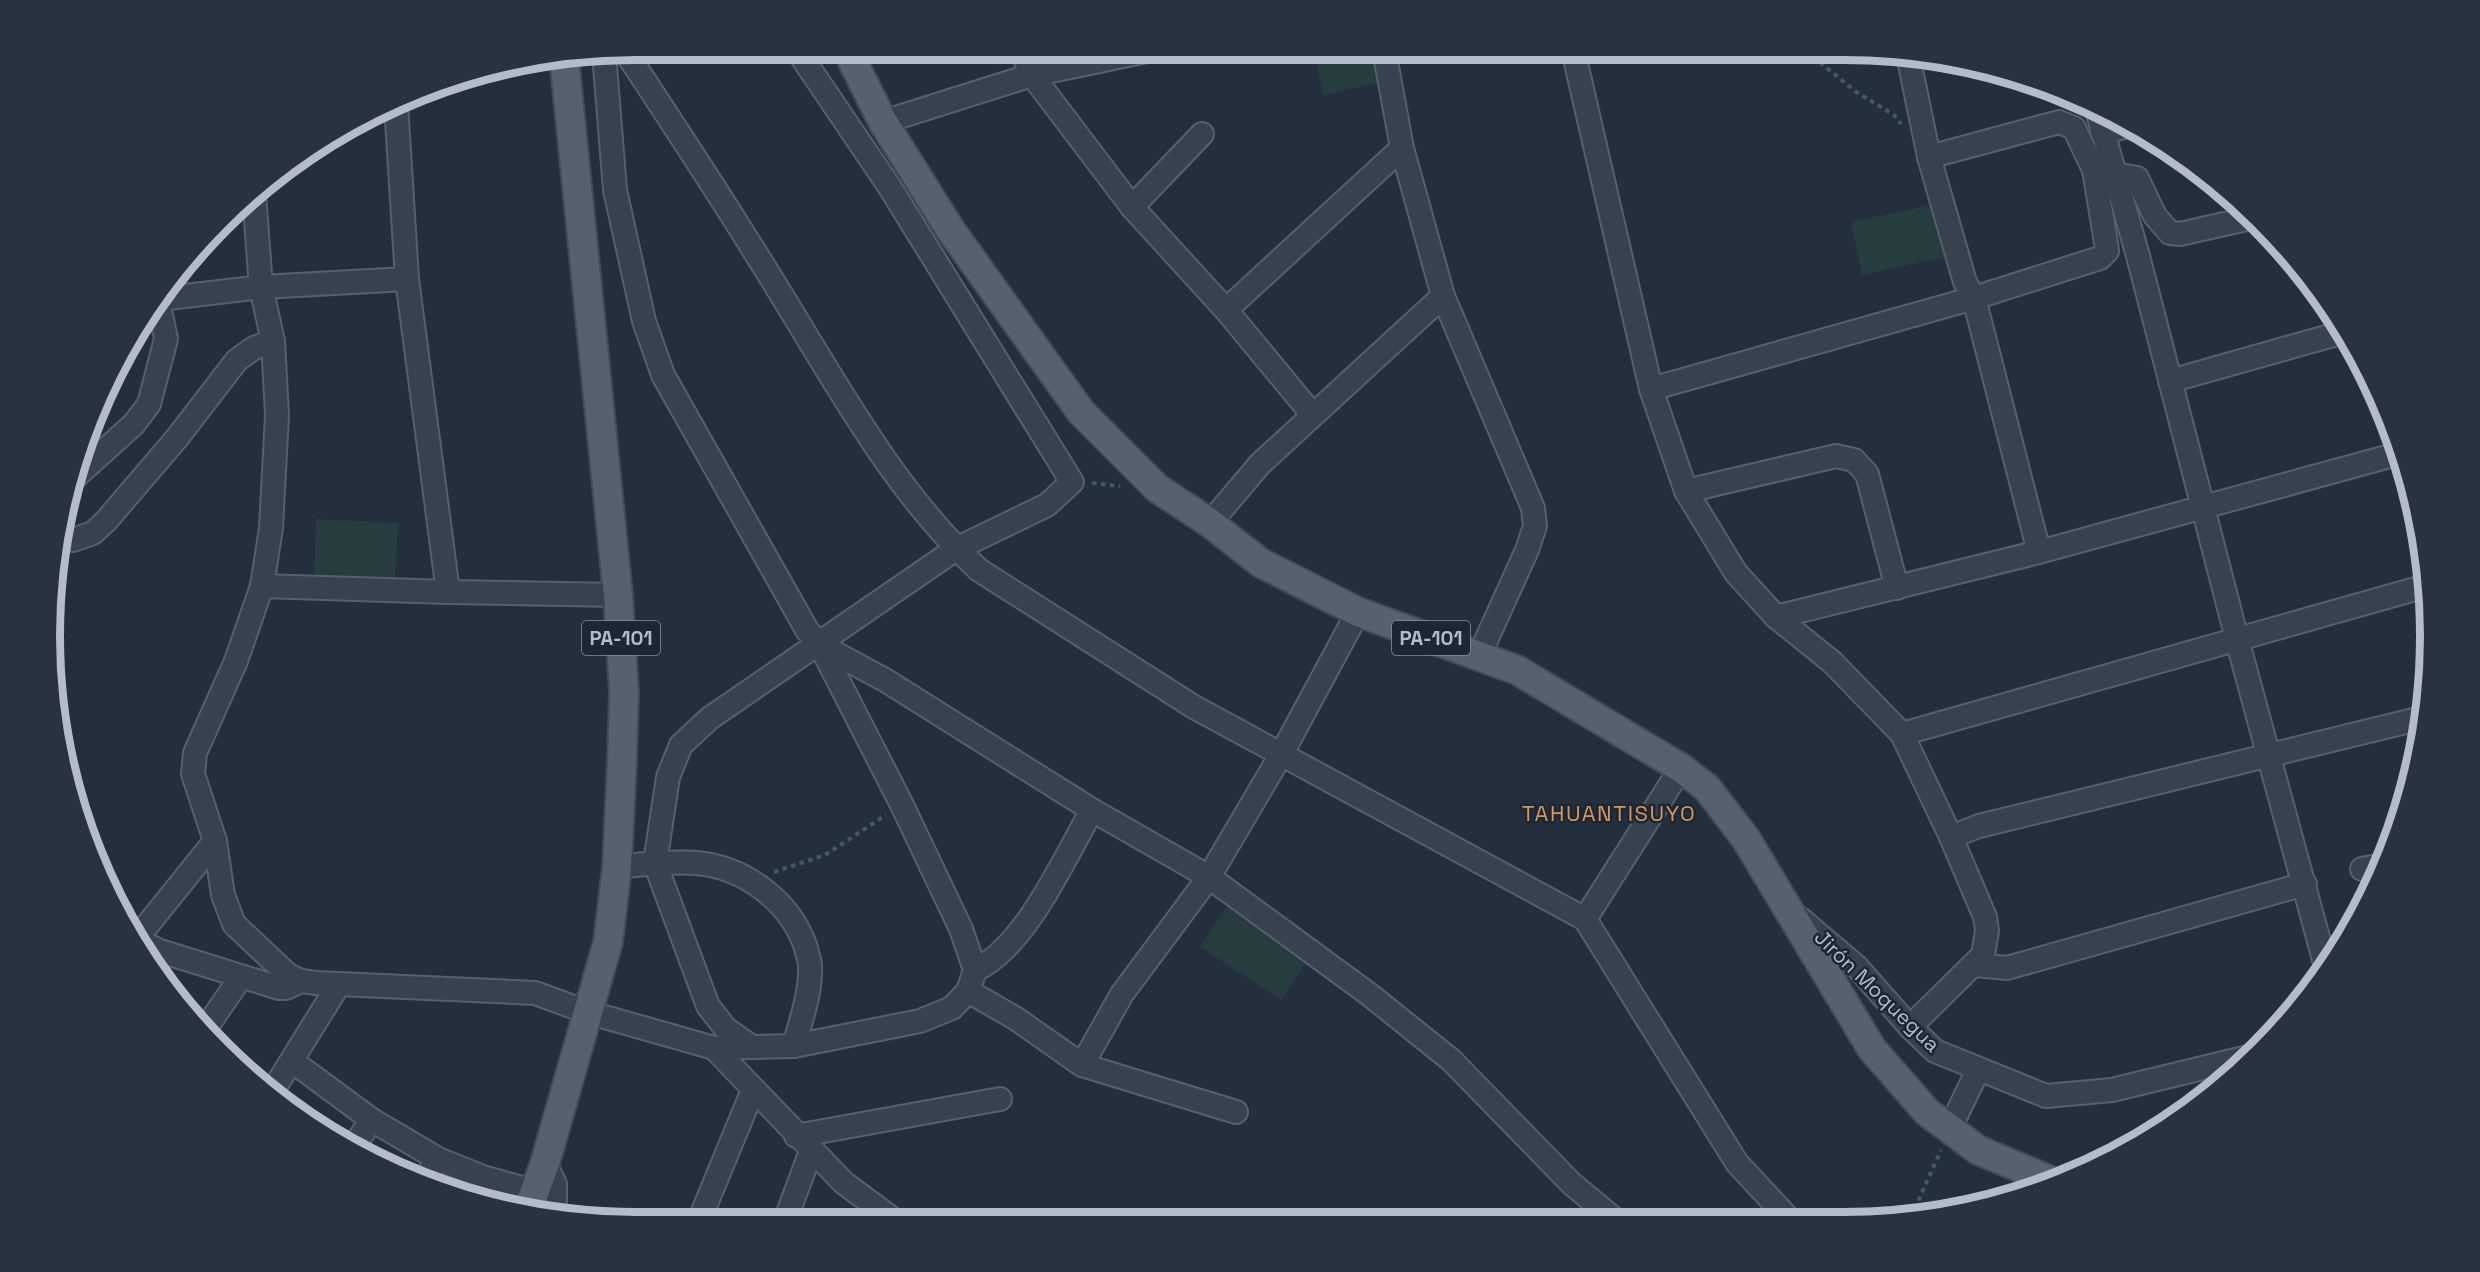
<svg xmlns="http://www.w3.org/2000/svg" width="2480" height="1272" viewBox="0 0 2480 1272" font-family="'Space Grotesk',sans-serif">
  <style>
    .green { fill: #263c3f }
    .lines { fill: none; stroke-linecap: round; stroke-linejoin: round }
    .minor-casing { stroke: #565f6c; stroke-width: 26 }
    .major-casing { stroke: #414a57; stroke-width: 32 }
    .path { stroke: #44595c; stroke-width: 4; stroke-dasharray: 4.5 4.5; stroke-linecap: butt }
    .minor { stroke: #38414e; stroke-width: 22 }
    .major { stroke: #56606e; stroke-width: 28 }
    .labels { text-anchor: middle; stroke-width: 5; stroke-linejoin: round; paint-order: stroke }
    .shield { fill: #1d2633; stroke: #878f9c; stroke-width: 1.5 }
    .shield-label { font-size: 20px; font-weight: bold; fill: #b4bcc9 }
    .street-label { font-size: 21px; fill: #b4bcc9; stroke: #1d2633 }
    .neighbourhood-label { font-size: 22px; letter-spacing: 1.5px; fill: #d59563; stroke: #1d2633 }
    .rim { fill: none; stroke: #b4bcc9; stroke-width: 8 }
  </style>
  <rect width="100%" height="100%" fill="#242f3e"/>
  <g class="green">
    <path d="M1314,50H1371L1378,83L1323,95Z"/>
    <path d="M1939,203L1950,256L1862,275L1851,222Z"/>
    <path d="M316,519L398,523L395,579L314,575Z"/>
    <path d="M1229,904L1309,958L1281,1000L1200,947Z"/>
  </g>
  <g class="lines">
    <g class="minor-casing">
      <g id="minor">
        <path d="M1021,50L1032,75L1132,207L1226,310L1312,414"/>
        <path d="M1384,50L1402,148L1443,296L1533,508L1535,526L1527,550L1479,656"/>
        <path d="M1573,50L1651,389L1686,491L1736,573L1776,617L1832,662L1902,734L1951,837L1985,917L1987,931L1983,955L1910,1027"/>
        <path d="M625,51C677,130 730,210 779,291C840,389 894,491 979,570L1194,707L1585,919L1737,1163L1788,1218"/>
        <path d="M1908,55L1929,157L1965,282L1974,298L2039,552"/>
        <path d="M396,104L407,279L448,592L618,595"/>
        <path d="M2096,107L2138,256L2237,639L2326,967"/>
        <path d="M883,122L1032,75L1152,50"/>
        <path d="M2102,132L2129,126"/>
        <path d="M1929,157L2059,122L2074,128L2094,170L2137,178L2155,216L2170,233L2180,234L2251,218"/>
        <path d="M254,194L261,287L273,341"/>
        <path d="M1132,207L1202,134"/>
        <path d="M160,299L261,287L407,279"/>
        <path d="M1226,310L1402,148"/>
        <path d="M2170,381L2344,332"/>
        <path d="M1651,389L1974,298L2100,258L2107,251L2106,243L2094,170"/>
        <path d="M74,478L134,424L149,404L166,339L158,300"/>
        <path d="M1686,491L1836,456L1854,460L1867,474L1897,588"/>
        <path d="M1210,523L1260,464L1443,296"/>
        <path d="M60,534L73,540L93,533L106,521L177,438L237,360L254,348L273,341L277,415L271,528L262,586L236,661L195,753L193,774L215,841L223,895L234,924L288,975L301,981L316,983L535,993L587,1012L714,1048L794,1046L920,1021L952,1008L968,991L975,970L961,929L902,805L820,645L807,630L663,375L644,321L615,190L604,53"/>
        <path d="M262,586L448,592"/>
        <path d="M1776,617L2039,552L2401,453"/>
        <path d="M820,645L885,680L1092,810L1209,877L1370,995L1451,1060L1572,1184L1613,1218"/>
        <path d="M1902,734L2426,586"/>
        <path d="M1951,837L1979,826L2422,718"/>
        <path d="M617,867L655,863L668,777L681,745L710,718L956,549L1047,505L1072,482L889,186L797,50"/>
        <path d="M2362,869L2382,865"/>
        <path d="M1798,917L1857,967L1910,1027L1935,1051L2046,1096L2112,1090L2244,1058"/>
        <path d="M1585,919L1681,768"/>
        <path d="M137,938L215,841"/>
        <path d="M139,941L160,951L279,988H286L301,981"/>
        <path d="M1976,965L2007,968L2305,884"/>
        <path d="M975,970C1025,948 1065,857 1092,810"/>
        <path d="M968,991L1015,1018L1082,1065L1236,1112"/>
        <path d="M204,1031L241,977"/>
        <path d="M752,1047L726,1029L708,1006L655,863C669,863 683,862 696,863C745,867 791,902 806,948C807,954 810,960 810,966C811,993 801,1020 794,1046"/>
        <path d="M714,1048L844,1183L894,1220"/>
        <path d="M292,1061L372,1120"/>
        <path d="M1082,1065L1122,994L1209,877L1282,753L1358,612"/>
        <path d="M272,1092L339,984"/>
        <path d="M1949,1130L1978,1070"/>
        <path d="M796,1136L1000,1099"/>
        <path d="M352,1148L372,1120L438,1159L483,1177L536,1192"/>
        <path d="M545,1163L555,1184V1214"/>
        <path d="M424,1180L438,1159"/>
        <path d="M699,1221L753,1090"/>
        <path d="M785,1221L811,1151"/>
      </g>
    </g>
    <g class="major-casing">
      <g id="major">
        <path d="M847,50L883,122L950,229L1081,412L1157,488L1210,523L1261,563L1358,612L1517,670L1681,768L1707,788L1746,839L1872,1049L1927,1112L1978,1150L2054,1182"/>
        <path d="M528,1210L545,1163L608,942L617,867L622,760L624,692L618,595L564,57"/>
      </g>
    </g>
    <g class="path">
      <path d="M1806,51L1855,91L1894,115L1901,124"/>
      <path d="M1092,483L1120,486"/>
      <path d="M774,872L825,855L886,815"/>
      <path d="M1911,1217L1941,1150"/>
    </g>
    <use href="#minor" class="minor"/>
    <use href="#major" class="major"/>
  </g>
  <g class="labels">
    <g class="shield">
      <rect x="582" y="621" width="78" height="34" rx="4.5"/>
      <rect x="1392" y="621" width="78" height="34" rx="4.5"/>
    </g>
    <g class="shield-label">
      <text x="621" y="645">PA-101</text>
      <text x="1431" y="645">PA-101</text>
    </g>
    <g class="street-label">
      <text transform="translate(1877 991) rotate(44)" y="7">Jirón Moquegua</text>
    </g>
    <g class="neighbourhood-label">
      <text x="1609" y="821">TAHUANTISUYO</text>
    </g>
  </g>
  <path d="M0 0H2480V1272H0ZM636 60H1844A576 576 0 0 1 2420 636V636A576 576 0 0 1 1844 1212H636A576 576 0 0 1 60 636V636A576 576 0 0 1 636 60Z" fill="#29323f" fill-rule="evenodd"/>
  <path class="rim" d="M636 60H1844A576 576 0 0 1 2420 636V636A576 576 0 0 1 1844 1212H636A576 576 0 0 1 60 636V636A576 576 0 0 1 636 60Z"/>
</svg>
